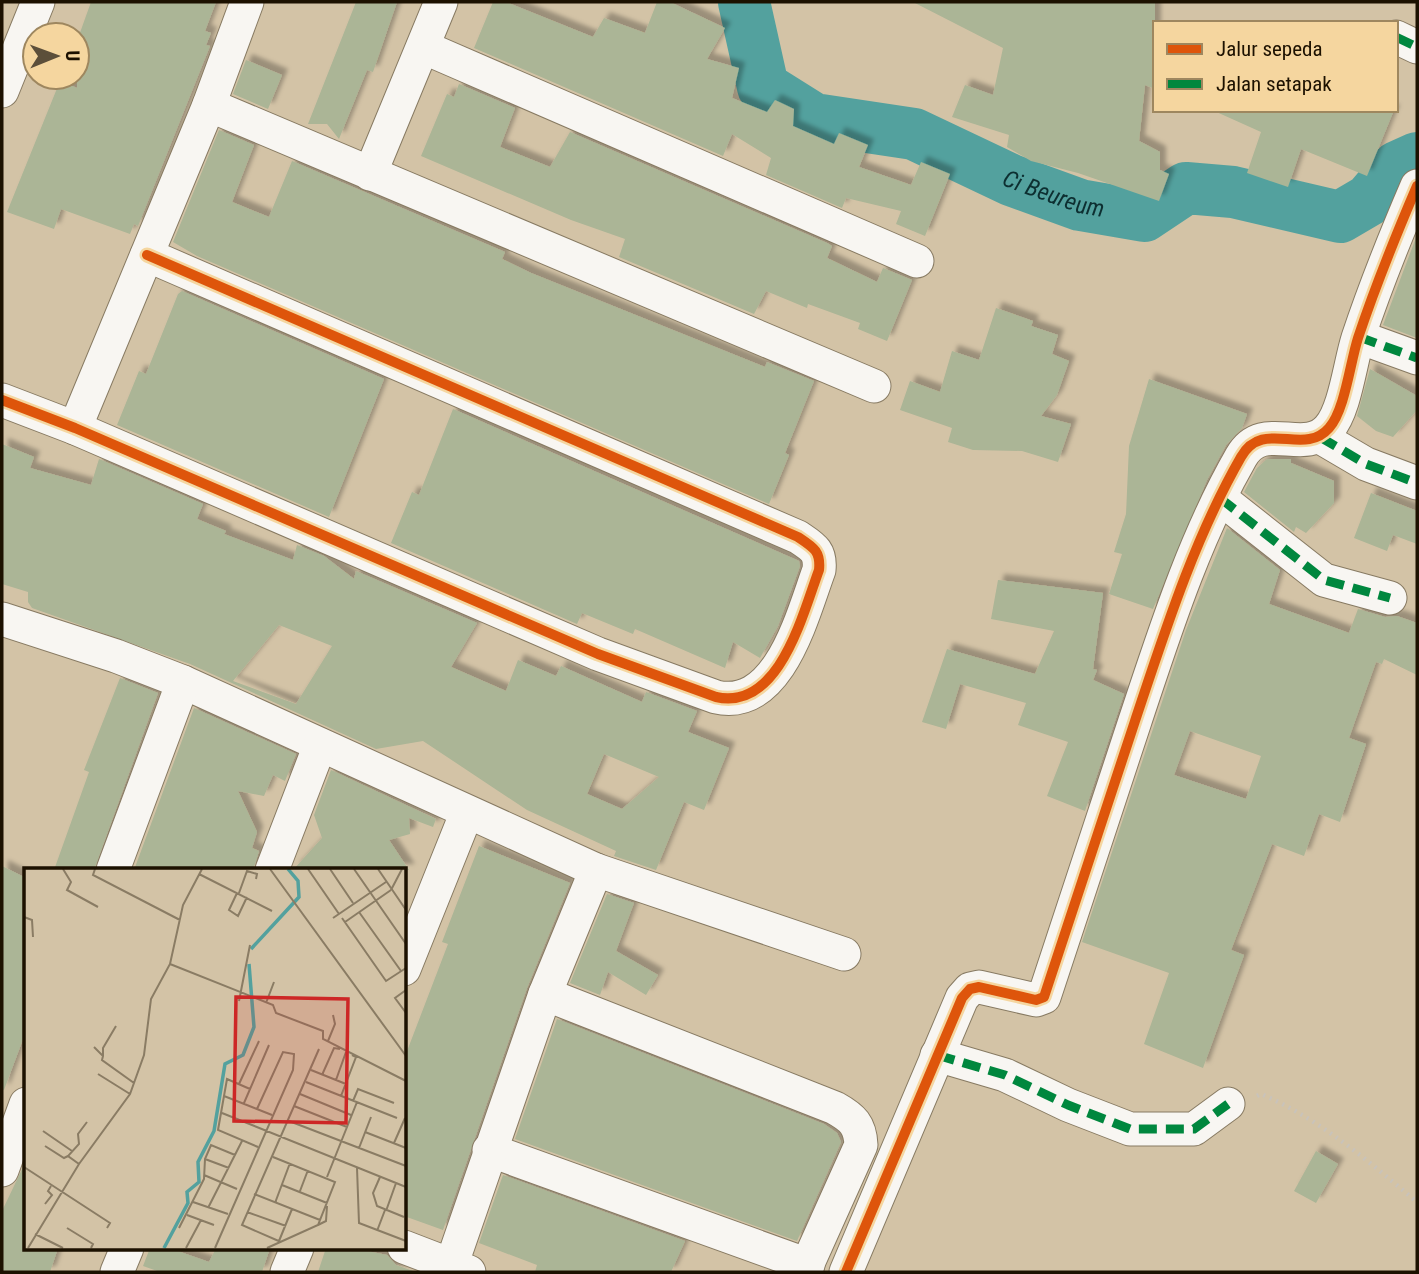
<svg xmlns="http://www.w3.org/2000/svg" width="1419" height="1274" viewBox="0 0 1419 1274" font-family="'Roboto Condensed',sans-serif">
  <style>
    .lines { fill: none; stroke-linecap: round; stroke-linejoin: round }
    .river { stroke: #53a19e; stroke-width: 52 }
    .building { fill: #abb596; fill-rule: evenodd; filter: url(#shadow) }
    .street-casing { stroke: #877a62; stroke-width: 35 }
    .path { stroke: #c9c3ba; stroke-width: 4.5; stroke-dasharray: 2 5; stroke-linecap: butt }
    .street { stroke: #f8f6f2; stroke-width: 33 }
    .quiet { stroke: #00873e; stroke-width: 9; stroke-dasharray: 18 9; stroke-linecap: butt }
    .cycleway-casing { stroke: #f5d69f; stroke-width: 15 }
    .cycleway { stroke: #de550b; stroke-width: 10 }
    .labels { text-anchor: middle; stroke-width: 7; stroke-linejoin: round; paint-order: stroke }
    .water-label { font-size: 24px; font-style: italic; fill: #0d2f31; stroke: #f5d69f }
    .inset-river { fill: none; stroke: #53a19e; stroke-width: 3.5 }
    .inset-road { fill: none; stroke: #8a7c64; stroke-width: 2 }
    .view { fill: #cd2726; fill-opacity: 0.15; stroke: #cd2726; stroke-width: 3.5 }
    .inset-edge { fill: none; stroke: #1c1100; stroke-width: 3.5 }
  </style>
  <defs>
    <filter id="shadow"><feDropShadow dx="6" dy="-6" stdDeviation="2" flood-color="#0004"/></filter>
  </defs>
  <rect width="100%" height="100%" fill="#d3c3a6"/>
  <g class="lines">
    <path class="river" id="s1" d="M744,2L763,87L814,119L914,134L1011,180L1080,205L1144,216L1186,188L1233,192L1340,217L1369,200L1397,167L1417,158"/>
  </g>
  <g class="building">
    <path d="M91,2H216L205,31L211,33L206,45L210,46L138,226L134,224L130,234L61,209L54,229L7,212L60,81L77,88V41Z"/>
    <path d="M356,2H397L373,72L367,70L339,139L327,124H308Z"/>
    <path d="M493,2H506L593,37L604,18L645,33L657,2H670L725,28L707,59L739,68L732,98L767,112L775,100L794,109L793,126L834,144L839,133L868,145L859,167L911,185L921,162L950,174L925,236L896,224L901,211L846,198L842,208L766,175L771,158L732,134L723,156L474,48Z"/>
    <path d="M913,2H1155V89L1145,85L1139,141L1160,152V170L1169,174L1159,201L1078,173L1031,161L1007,147L1009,135L952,117L965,85L993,95L1003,48Z"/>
    <path d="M246,60L282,75L268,109L233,94Z"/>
    <path d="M459,84L515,108L500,147L550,167L570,132L827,243L832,246L827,258L877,282L883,268L912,280L887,341L858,329L860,323L808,304L807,308L766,291L754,314L619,257L625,239L571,220L421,156L447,94L454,97Z"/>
    <path d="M1212,110H1394L1367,176L1301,149L1288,187L1247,173L1261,132Z"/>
    <path d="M219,130L254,145L232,202L269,217L292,161L505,252L502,259L531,273L765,367L767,362L814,381L785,453L789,455L769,504L197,256L173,242Z"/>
    <path d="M1417,235V338L1383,325Z"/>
    <path d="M182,291L384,379L329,517L117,425L139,371L146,374L178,294Z"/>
    <path d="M996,308L1033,321L1031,326L1058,335L1052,354L1069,361L1057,395L1041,416L1071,424L1058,462L1022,451L973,450L948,442L952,428L900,410L910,381L940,392L952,351L979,360Z"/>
    <path d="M1370,369L1417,396V410L1393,437L1376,431L1357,416Z"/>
    <path d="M1149,379L1247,414L1242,428L1226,445L1207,480L1153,609L1109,594L1122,554L1114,552L1126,514L1129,446Z"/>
    <path d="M453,409L799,561L800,566L778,626L760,658L733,642L725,668L635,629L633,634L582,613L577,624L391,543L412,492L419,495Z"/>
    <path d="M2,444L34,457L30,468L91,485L99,459L203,504L197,519L226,531L224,534L293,560L297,545L324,556L354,579L356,571L477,623L451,667L506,691L518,660L556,676L561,666L642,702L646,692L697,711L688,732L729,748L704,810L684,802L656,870L614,856L616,851L527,810L423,741L376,749L190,664L32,608L28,602V592L2,584ZM279,625L332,646L296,704L233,681ZM604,754L659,777L622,809L587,794Z"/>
    <path d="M1267,459H1291V463L1334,481V503L1306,533L1296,527L1294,532L1244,492L1257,468Z"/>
    <path d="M1371,493L1417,511V544L1393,535L1387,551L1354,538Z"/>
    <path d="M1227,528L1280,570L1269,604L1349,633L1358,609L1385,617L1397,616L1417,623V675L1384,659L1382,664L1376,662L1349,738L1366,744L1340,822L1319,814L1304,856L1272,844L1231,950L1244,955L1203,1068L1144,1044L1169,973L1082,942L1186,630ZM1190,731L1261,756L1246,799L1174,775Z"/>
    <path d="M998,580L1103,593L1093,669L1097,670L1093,680L1124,694L1085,811L1047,796L1068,742L1018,725L1026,703L960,684L946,729L922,722L947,649L1035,674L1054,631L991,619Z"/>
    <path d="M120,678L158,693L94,870H54L89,772L84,770Z"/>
    <path d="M194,708L296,754L285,781L273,775L264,796L238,791L257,832L252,848L259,851L253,870H134Z"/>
    <path d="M331,770L436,819L433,827L409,818L410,834L389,840L409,870H293L322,838L314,815Z"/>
    <path d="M479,846L570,883L527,988L443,1230L404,1216V1059L448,944L442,942Z"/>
    <path d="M2,866L26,878V1031L4,1090L2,1089Z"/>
    <path d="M607,894L634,903L616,951L658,975L646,995L608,972L600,995L570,983Z"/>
    <path d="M557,1019L824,1124L837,1133L841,1142L797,1241L515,1139Z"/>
    <path d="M1316,1151L1338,1164L1316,1203L1294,1191Z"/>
    <path d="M25,1163L26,1248H58L50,1272H2V1211Z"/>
    <path d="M503,1175L685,1241L671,1272H535L537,1265L479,1243Z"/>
    <path d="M150,1248H169L209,1262L216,1248H270L262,1272H160L143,1266Z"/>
    <path d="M326,1248H351L387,1255L396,1265L416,1272H318Z"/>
  </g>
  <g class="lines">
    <g class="street-casing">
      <g id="street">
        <path d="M1396,37L1417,47"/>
        <path d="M423,47L917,261"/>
        <path d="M2,91L38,2"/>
        <path d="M209,105L874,386"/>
        <path d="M370,174L441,2"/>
        <path d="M1359,337L1417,358"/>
        <path d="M2,400L75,428L598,654L716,697C779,711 802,616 819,570C821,551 813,547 798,537L147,255"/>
        <path d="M75,428L209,105L247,2"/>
        <path d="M1320,437L1366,464L1417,483"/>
        <path d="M1220,498L1324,580L1390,598"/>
        <path d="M2,619L116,656L183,682L596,870L844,954"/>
        <path d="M113,870L183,682"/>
        <path d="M272,870L320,745"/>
        <path d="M404,969L467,812"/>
        <path d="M545,994L835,1108C853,1118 860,1125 861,1145L804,1272"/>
        <path d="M937,1055L1005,1075L1068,1105L1130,1129H1194L1228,1104"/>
        <path d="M489,1150L808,1265"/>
        <path d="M2,1170L26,1104"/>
        <path d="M404,1247L469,1272"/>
        <path d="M451,1266L545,994L596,870"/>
        <path d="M117,1272L127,1248"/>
        <path d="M287,1272L297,1248"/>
        <path d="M846,1272L962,998L970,989L979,987L1036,1000L1044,997C1074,905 1105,813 1135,721C1165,631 1194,539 1241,457C1263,418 1304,457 1329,428C1345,410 1350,363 1358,338C1375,287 1396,235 1417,186"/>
      </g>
    </g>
    <path class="path" d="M1257,1096L1261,1094C1320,1119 1368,1161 1417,1202"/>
    <use href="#street" class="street"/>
    <g class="quiet">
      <path d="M1396,37L1417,47"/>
      <path d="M1359,337L1417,358"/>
      <path d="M1320,437L1366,464L1417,483"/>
      <path d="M1220,498L1324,580L1390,598"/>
      <path d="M937,1055L1005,1075L1068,1105L1130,1129H1194L1228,1104"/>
    </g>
    <g class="cycleway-casing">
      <g id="cycleway">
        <path d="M2,400L75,428L598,654L716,697C779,711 802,616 819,570C821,551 813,547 798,537L147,255"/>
        <path d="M846,1272L962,998L970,989L979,987L1036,1000L1044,997C1074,905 1105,813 1135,721C1165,631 1194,539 1241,457C1263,418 1304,457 1329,428C1345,410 1350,363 1358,338C1375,287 1396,235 1417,186"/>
      </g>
    </g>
    <use href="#cycleway" class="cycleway"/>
  </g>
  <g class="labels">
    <g class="water-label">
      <text dy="8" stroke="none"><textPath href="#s1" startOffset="401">Ci Beureum</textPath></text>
    </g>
  </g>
  <g transform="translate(24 868)">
    <rect width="382" height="382" fill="#d3c3a6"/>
    <path class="inset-river" d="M227,81L275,29L274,13L264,1M140,380L164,335L163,324L175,314L174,294L190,263L201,196L219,187L230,159L225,96"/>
    <path class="inset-road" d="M39,1L47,14L43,22L74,39M71,1L69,7L156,52M246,1L382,188M284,1L315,46M306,1L329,35M330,1L382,76M354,1L382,42M175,6L248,43M367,22L378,1M213,25L205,42L214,48L223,29M215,25L223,3L233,6L232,11M335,44L377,103M0,49L8,52L9,69M309,50L362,14M318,50L362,113L382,100M321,54L367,22M146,96L249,137L252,145L299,163V171L382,213M382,122L371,130L382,145M215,133L226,77M242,135L250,114M304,173L311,156L309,147M70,179L79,188L78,192L110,215M79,188V180L92,158M287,202L322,216M74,206L106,226M298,207L310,180L316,181M312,212L322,184M282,214L373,250M215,216L235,173M226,221L203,211L194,262L234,279M276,226L327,247M200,228L248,247M317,228L332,189L328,187M329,233L334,221L370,235M220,235L245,177M270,238L323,259M198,245L382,319M265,253L382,298M19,263L48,283M341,264L382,280M370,275L381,250M21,278L40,290L44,288M335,280L347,249M181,291L205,300M55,296L44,288L55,276L54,266L63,254M0,299L86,355L83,360M333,300L335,355L382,373M180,307L213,321M303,309L333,234M356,309L349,325L353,338L380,349M258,317L303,335M276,323L284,302M230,326L296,352M169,334L204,346M251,335L266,295M21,336L28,327L24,323L27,318M184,340L218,273M362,343L372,315M223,344L262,358M163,347L190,357M294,357L302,353L303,338M43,360L69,376L67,380M155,360L180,311L181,291L187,277L211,287M353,363L361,342M11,366L39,380M255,373L268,341M257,374L218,357L295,181M4,380L55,296L106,226L120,187L127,131L146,96L159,37L178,1M162,380L177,352M191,380L269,202L270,186L259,184L233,241M243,380L294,357L311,314L249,289"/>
    <path class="view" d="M212,129L324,131L322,255L210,253Z"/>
    <rect width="382" height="382" class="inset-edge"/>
  </g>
  <rect width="1419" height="1274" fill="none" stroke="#1c1100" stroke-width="7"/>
  <rect x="1153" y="21" width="245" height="91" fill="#f5d69f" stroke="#9e875f" stroke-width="2"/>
  <rect x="1167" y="44" width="35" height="10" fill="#de550b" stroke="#9e875f" stroke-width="2"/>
  <text x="1216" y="56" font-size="21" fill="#1c1100">Jalur sepeda</text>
  <rect x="1167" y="79" width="35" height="10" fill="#00873e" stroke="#9e875f" stroke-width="2"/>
  <text x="1216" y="91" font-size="21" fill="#1c1100">Jalan setapak</text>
  <g transform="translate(56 56) rotate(89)"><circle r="33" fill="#f5d69f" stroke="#9e875f" stroke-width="2"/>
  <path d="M0-5L12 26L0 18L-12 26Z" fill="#5c4f3a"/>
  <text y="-10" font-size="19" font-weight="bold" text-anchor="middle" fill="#1c1100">U</text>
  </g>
</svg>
